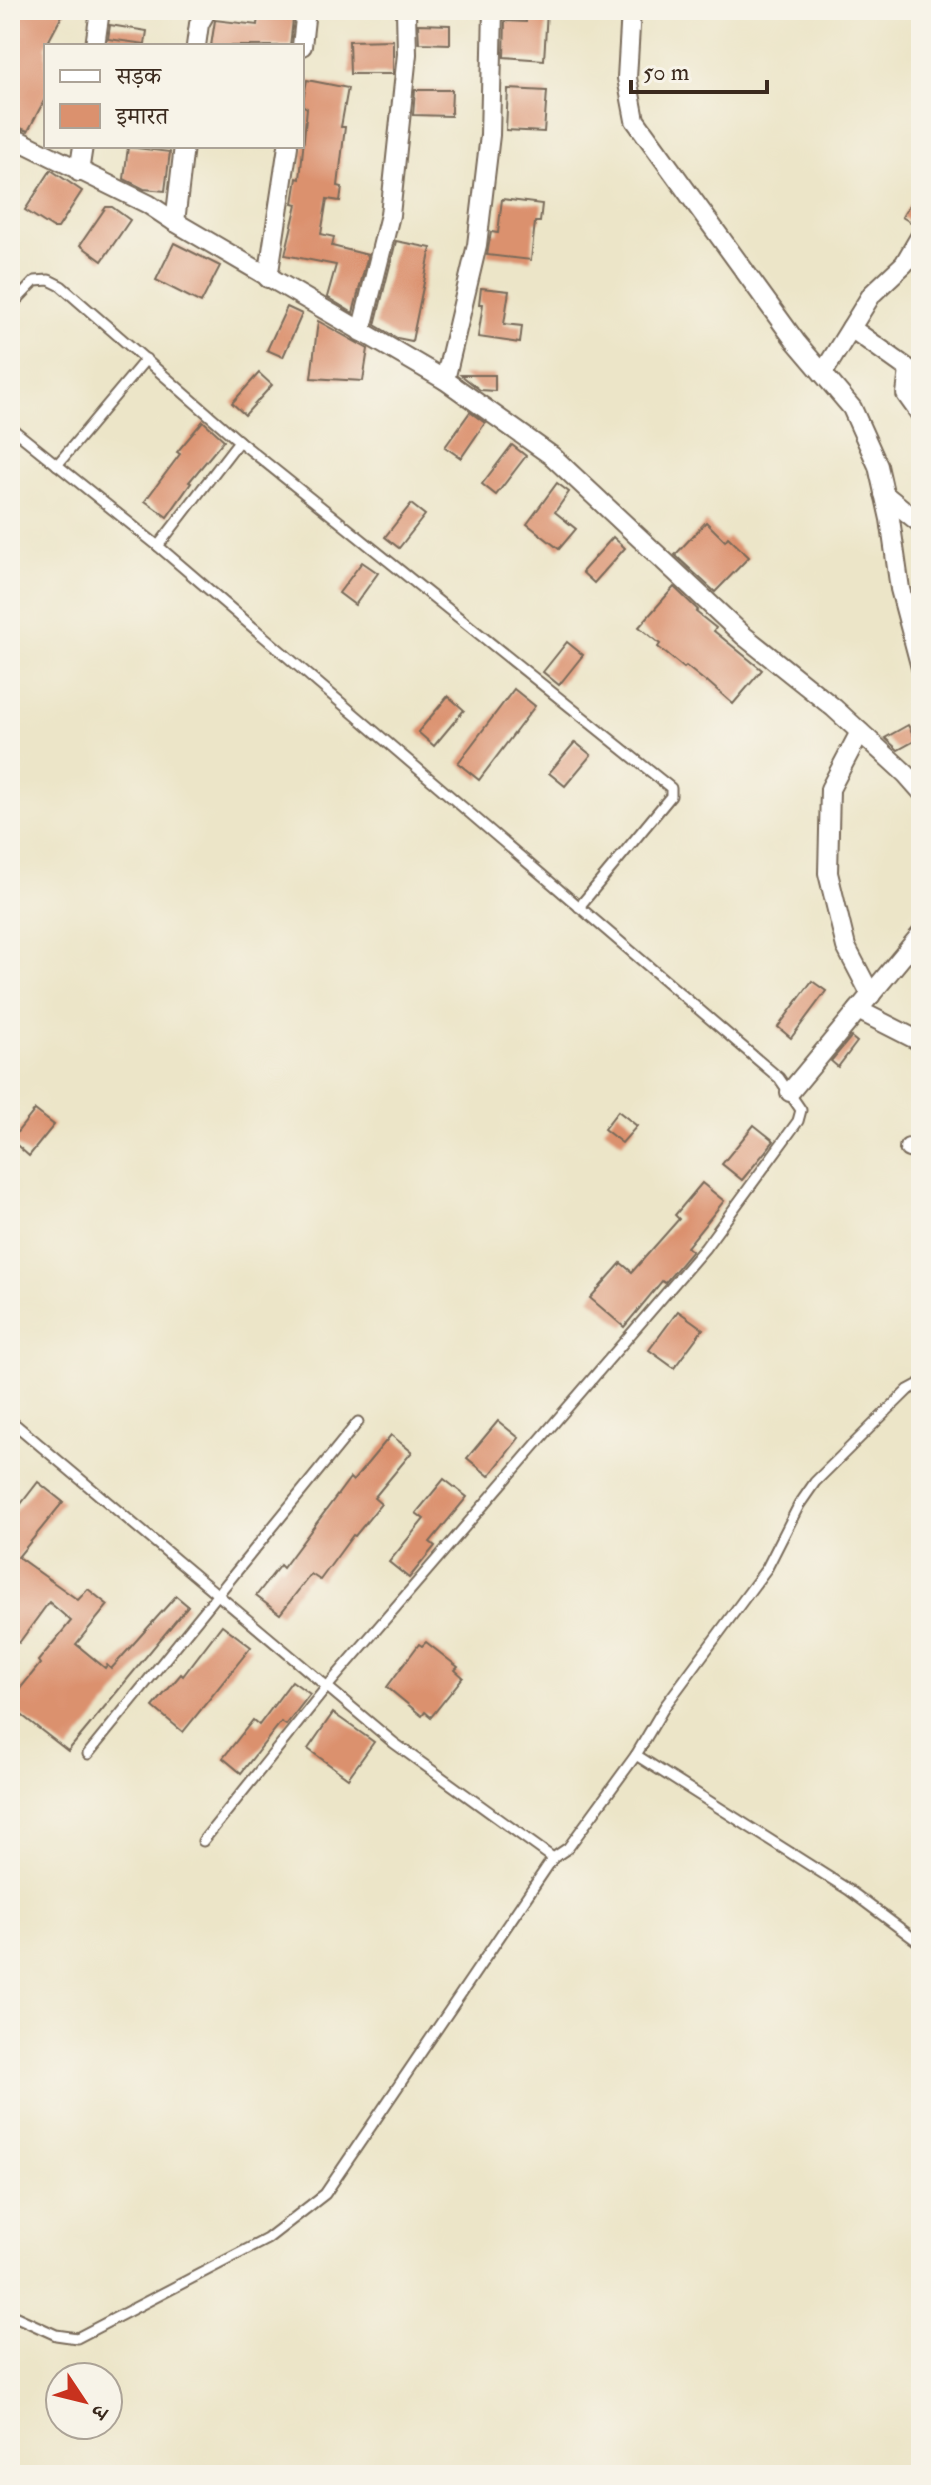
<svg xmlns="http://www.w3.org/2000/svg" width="931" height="2485" viewBox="0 0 931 2485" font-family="'IM FELL Double Pica','Noto Serif Devanagari',serif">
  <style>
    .building { fill: #db916e }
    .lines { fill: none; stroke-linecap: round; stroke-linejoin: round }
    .lane-casing { stroke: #796b5a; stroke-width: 13 }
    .street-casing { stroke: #796b5a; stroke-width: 22 }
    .lane { stroke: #fff; stroke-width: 9 }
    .street { stroke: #fff; stroke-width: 18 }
  </style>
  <rect width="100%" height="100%" fill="#f7f3e8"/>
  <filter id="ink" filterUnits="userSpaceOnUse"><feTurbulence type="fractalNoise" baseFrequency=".0125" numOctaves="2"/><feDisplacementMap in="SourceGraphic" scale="16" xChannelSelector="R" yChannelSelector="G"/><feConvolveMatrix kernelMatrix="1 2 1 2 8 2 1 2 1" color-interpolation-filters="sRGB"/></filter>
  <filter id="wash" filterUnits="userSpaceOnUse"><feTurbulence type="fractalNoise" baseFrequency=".006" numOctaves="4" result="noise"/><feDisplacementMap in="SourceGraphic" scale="32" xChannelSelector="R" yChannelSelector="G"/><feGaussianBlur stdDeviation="1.8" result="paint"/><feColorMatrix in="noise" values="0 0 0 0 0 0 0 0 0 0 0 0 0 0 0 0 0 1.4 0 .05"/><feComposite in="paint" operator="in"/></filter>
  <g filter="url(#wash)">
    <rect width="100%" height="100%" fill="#ece5c8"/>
    <g id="blocks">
      <g class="building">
        <path d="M14,10H65L46,46V97L28,131L10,124V17Z"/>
        <path d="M259,10H294L290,46H211L215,20L257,25Z"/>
        <path d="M526,10L547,11L544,60L504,57L505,21L526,22Z"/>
        <path d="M418,24L450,25V44L419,43Z"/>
        <path d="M110,25L147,31L145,44L108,39Z"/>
        <path d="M393,40V74H350L349,41Z"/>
        <path d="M307,80L348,88L341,127H345L338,186L342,187L340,201L327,199L321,234L334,237L332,246L368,255L353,313L327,297L336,265L285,255L297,204L293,203L297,178L300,179L307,108L302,105Z"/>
        <path d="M508,89L547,91L544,132L506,130Z"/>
        <path d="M415,90H452L451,116L413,115Z"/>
        <path d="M128,147L170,152L165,191L144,189L124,179Z"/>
        <path d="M51,170L82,191L58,228H53L25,210Z"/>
        <path d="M502,199L542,204L540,222H535L531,260L487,255L491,232L498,233Z"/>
        <path d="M910,204L921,210V217L915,225L902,217Z"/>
        <path d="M106,207H112L130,220L102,261L80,245Z"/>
        <path d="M396,241L431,248L412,341L397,338L375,325Z"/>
        <path d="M174,243L220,266L201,303L156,280Z"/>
        <path d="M481,288L509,291L504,324L522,326L520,343L478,337L483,304H479Z"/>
        <path d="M287,307L302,314L283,357L267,350Z"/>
        <path d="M318,321L368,349L363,381L311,378Z"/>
        <path d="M259,373L272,385L245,415L232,403Z"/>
        <path d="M461,375H495V391L480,390Z"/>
        <path d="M470,412L485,423L461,458L445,447Z"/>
        <path d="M203,421L224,440L189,482L191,483L167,517L145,501L180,454L177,452Z"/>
        <path d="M512,445L526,456L496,495L482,484Z"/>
        <path d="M557,483L569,492L555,512L576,529L559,549L527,524Z"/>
        <path d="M411,504L425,515L399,548L385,537Z"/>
        <path d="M706,522L725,541L728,537L749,557L715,592L675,555Z"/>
        <path d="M613,537L625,548L594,583L582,572Z"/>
        <path d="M362,562L378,573L355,605L339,593Z"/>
        <path d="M674,587L698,610L696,612L716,628L714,631L762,670L733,704L707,681L706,682L686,666L684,668L658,647L660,644L639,627Z"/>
        <path d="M567,642L583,655L559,685L543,672Z"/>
        <path d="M514,689L535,706L479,780L458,763Z"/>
        <path d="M448,696L464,710L434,746L418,732Z"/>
        <path d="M908,725L916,740L898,750L885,738Z"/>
        <path d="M575,742L591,755L565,786L549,773Z"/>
        <path d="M812,981L826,991L791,1038L778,1027Z"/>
        <path d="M851,1037L857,1042L838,1067L831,1061Z"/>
        <path d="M35,1110L54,1125L29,1156L11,1140Z"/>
        <path d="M618,1111L637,1126L622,1143L604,1129Z"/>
        <path d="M754,1125L774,1141L742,1180L722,1164Z"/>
        <path d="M702,1183L724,1201L687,1247L692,1251L665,1283L662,1281L624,1327L590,1298L621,1263L632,1272L679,1219L675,1215Z"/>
        <path d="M678,1311L703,1329L674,1368L649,1350Z"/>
        <path d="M498,1421L519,1438L489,1476L467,1458Z"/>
        <path d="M391,1435L412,1452L374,1498L381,1504L355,1536L353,1535L320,1580L311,1574L280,1614L256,1596L280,1565L283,1568L350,1478L353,1481Z"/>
        <path d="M444,1479L467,1497L430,1542L435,1546L409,1578L389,1562L424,1519L416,1513Z"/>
        <path d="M38,1482L63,1502L18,1557L78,1600L88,1589L108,1605L76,1644L105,1668L107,1665L111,1669L176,1596L188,1606L68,1751L10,1706V1701L40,1664L38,1661L71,1621L49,1602L19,1643L10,1637V1518Z"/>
        <path d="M222,1625L251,1647L183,1732L153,1707L181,1674L183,1676Z"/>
        <path d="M426,1642L458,1667L455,1670L463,1677L431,1717L425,1712L422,1716L387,1687L419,1644L422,1646Z"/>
        <path d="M292,1681L310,1694L286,1725L281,1722L241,1773L223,1758L253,1720L259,1725Z"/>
        <path d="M333,1713L374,1742L348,1778L308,1749Z"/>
      </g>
    </g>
  </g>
  <g filter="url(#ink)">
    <use href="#blocks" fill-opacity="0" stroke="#796b5a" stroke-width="2"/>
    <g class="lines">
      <g class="lane-casing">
        <g id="lane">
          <path d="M10,307L35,281L49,280L61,286L239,441L671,788V796L579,907"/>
          <path d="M10,427L158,546L779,1078L801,1110L798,1121L705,1248L326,1688L203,1841"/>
          <path d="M57,465L146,359"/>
          <path d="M158,546L239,441"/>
          <path d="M10,1420L394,1743L553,1858L568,1848L636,1755L665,1706L767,1568L799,1505L815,1482L908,1390L921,1383"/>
          <path d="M88,1754L358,1422"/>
          <path d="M636,1755L849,1890L921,1944"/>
          <path d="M10,2314L56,2335L77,2338L267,2239L325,2194L553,1858"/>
        </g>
      </g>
      <g class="street-casing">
        <g id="street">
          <path d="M631,10L627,78L635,120L796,342L852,408L878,466L890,519L900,589L921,668"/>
          <path d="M95,46L100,10"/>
          <path d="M196,46L199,24L207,10"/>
          <path d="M302,46L306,10"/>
          <path d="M10,136L148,204L175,222"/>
          <path d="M184,146L175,222L445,380L552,456L744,636L834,708L906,774L921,791"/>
          <path d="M79,172L83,146"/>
          <path d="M268,278L288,146"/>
          <path d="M851,328L921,378"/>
          <path d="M361,332L390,215L407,54L406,10"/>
          <path d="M909,370L906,394L921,415"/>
          <path d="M823,373L872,294L904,264L921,235"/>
          <path d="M445,380L477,245L490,135L493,10"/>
          <path d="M884,494L921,524"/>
          <path d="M860,732L830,789L828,873L846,947L871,995"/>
          <path d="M858,1010L921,1042"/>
          <path d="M790,1092L921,934"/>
          <path d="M909,1148L921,1151"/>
        </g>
      </g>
      <use href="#lane" class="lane"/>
      <use href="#street" class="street"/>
    </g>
  </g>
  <rect width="931" height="2485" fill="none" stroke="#f7f3e8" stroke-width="40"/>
  <rect x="44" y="44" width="260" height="104" fill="#f7f3e8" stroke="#aca397" stroke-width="2"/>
  <rect x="60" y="70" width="40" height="12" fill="#ffffff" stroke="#aca397" stroke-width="2"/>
  <text x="116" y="84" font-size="24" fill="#3b2a1e">सड़क</text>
  <rect x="60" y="104" width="40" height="24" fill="#db916e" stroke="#aca397" stroke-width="2"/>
  <text x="116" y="124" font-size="24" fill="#3b2a1e">इमारत</text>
  <g transform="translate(84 2401) rotate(125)"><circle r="38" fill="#f7f3e8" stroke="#aca397" stroke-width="2"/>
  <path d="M0-6L14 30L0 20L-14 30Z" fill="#c8321e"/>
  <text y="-12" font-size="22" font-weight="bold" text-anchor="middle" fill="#3b2a1e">उ</text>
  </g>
  <path d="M631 80v12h136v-12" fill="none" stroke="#3b2a1e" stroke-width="4"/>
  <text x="643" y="80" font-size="24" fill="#3b2a1e" stroke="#f7f3e8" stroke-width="6" paint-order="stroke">50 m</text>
</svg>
